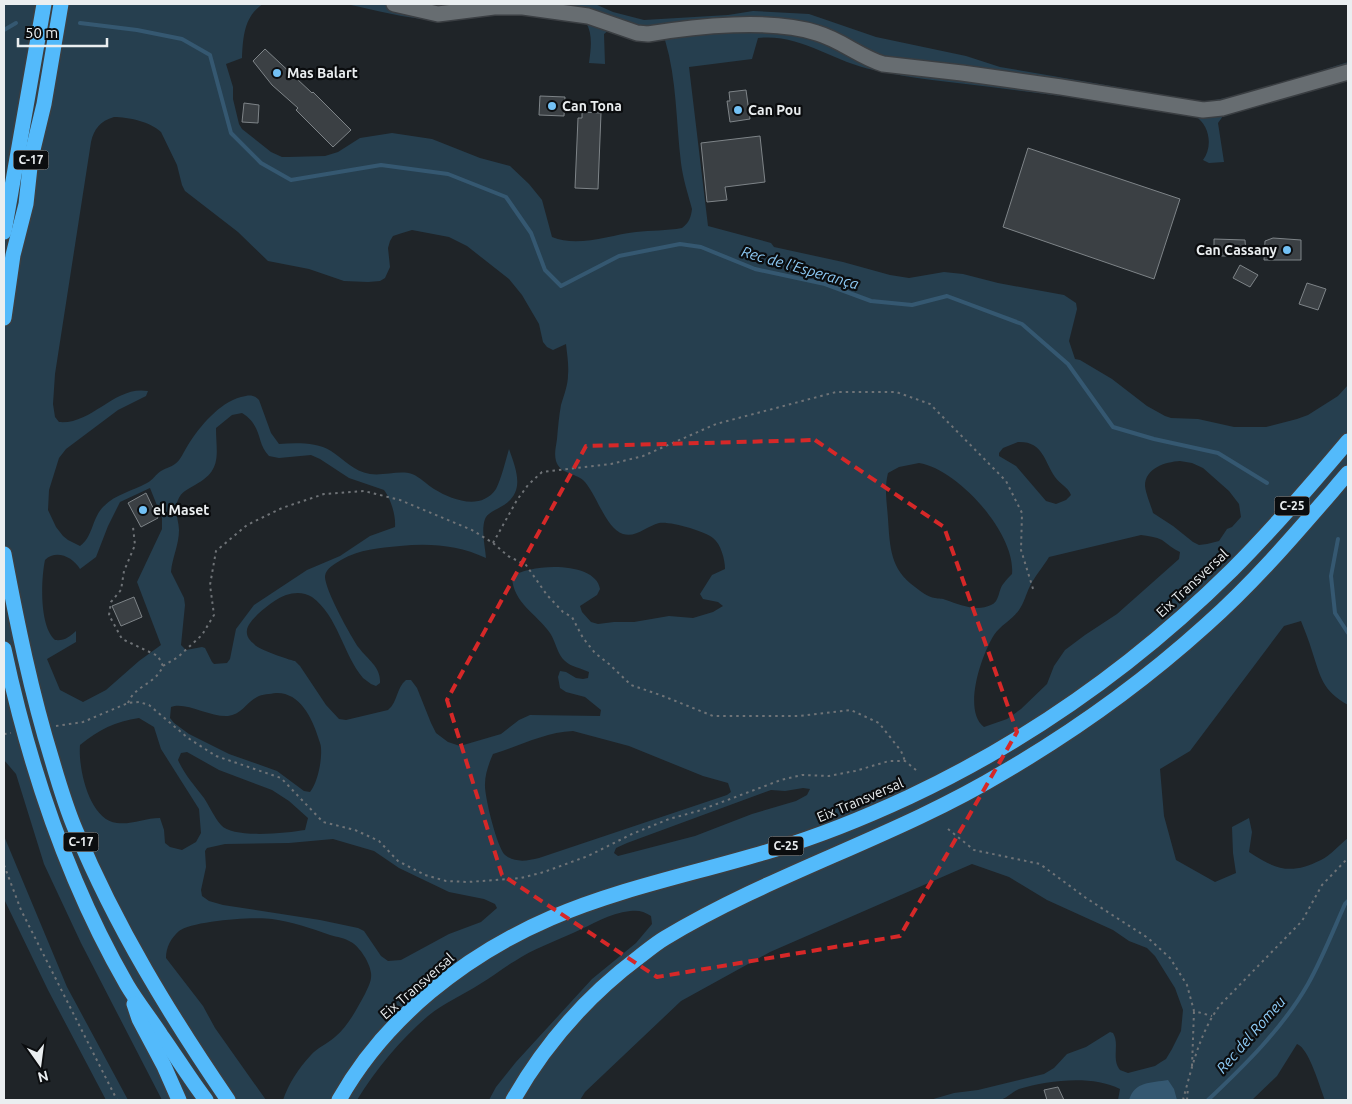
<svg xmlns="http://www.w3.org/2000/svg" width="1352" height="1104" viewBox="0 0 1352 1104" font-family="Ubuntu,sans-serif">
  <style>
    .green { fill: #263f4f; fill-rule: evenodd }
    .water { fill: #355871 }
    .lines { fill: none; stroke-linecap: round; stroke-linejoin: round }
    .stream { stroke: #355871; stroke-width: 4 }
    .building { fill: #3b4044; stroke: #7e8488 }
    .minor-casing { stroke: #3a3e42; stroke-width: 18 }
    .highway-casing { stroke: #3a3e42; stroke-width: 18 }
    .path { stroke: #6f7377; stroke-width: 2; stroke-dasharray: 2.5 4; stroke-linecap: butt }
    .minor { stroke: #676d71; stroke-width: 15 }
    .highway { stroke: #53bafb; stroke-width: 15 }
    .marked { fill: none; stroke: #d62828; stroke-width: 4; stroke-dasharray: 10 6; stroke-linejoin: round }
    .poi-dot { fill: #73c1f5; stroke: #0b0d0f; stroke-width: 2 }
    .labels { text-anchor: middle; stroke-width: 4.5; stroke-linejoin: round; paint-order: stroke }
    .shield { fill: #0b0d0f; stroke: #a7aaac; stroke-width: 1 }
    .shield-label { font-size: 12px; font-weight: bold; fill: #eaeef0 }
    .poi-label { font-size: 14px; font-weight: bold; fill: #eaeef0; stroke: #0b0d0f; text-anchor: start }
    .street-label { font-size: 14px; fill: #eaeef0; stroke: #0b0d0f }
    .water-label { font-size: 15px; font-style: italic; fill: #8dcaf5; stroke: #0b0d0f }
  </style>
  <rect width="100%" height="100%" fill="#1f2428"/>
  <g class="green">
    <path d="M4,4H263C244,16 243,38 242,58L226,64L233,87V99L239,124L242,129L271,152L282,157H288L325,156L338,152L360,138L392,133L432,139L480,158L510,166L529,184L542,200L552,237C578,248 609,235 636,232C651,230 667,231 682,228C689,223 691,217 692,209C688,194 683,179 681,163C676,122 677,80 665,40H654L609,30L604,34L605,64L589,63C591,48 593,35 586,22C553,17 520,14 487,16C468,16 451,22 433,20C404,18 375,10 346,4H595L613,12L644,20L728,15L753,11L809,14L876,37L966,56L1000,67L1205,102L1250,93L1348,62V79L1223,116L1218,123L1224,162L1209,163L1203,160C1213,147 1210,125 1195,116C1191,113 1185,112 1180,110C1117,103 1054,95 991,87C952,82 912,79 874,70C834,62 799,33 758,38L752,59L689,67L708,226L771,243L774,247L843,262L890,275L909,278L944,272L963,274L998,283L1064,295L1076,303L1077,309L1069,341L1075,359L1080,360L1112,379L1147,406L1165,416L1171,418L1198,419L1234,427H1266L1297,419L1308,415L1338,396L1348,385V705C1322,690 1321,678 1312,651C1309,641 1305,631 1301,621L1284,626L1190,751L1160,769L1164,816L1176,860L1215,882L1236,873L1233,853L1232,827L1249,818L1252,832L1249,852C1276,870 1291,875 1321,860C1331,855 1339,845 1348,838V1100H1325C1320,1088 1309,1048 1297,1044L1277,1076L1252,1100H1118L1120,1089C1092,1075 1049,1080 1019,1089C1012,1092 1006,1099 999,1100C977,1103 953,1100 930,1100L954,1093L978,1090L1044,1074L1054,1068L1067,1054L1086,1047L1110,1032L1113,1033C1120,1044 1111,1059 1120,1070L1128,1073L1155,1066L1161,1062L1166,1059L1172,1049L1181,1031L1183,1010L1175,988L1155,956L1147,948L1129,941L1113,930L1047,900L1009,877L972,864L770,952L681,1001L585,1092L580,1100H489L496,1087L516,1062L592,979L636,943L652,924L651,916C644,911 638,910 630,911C609,913 592,925 573,933C553,942 533,949 515,961C503,968 492,977 480,984C463,995 444,1003 428,1016C400,1040 376,1069 357,1100H283C289,1083 298,1069 311,1055C317,1048 327,1044 335,1037C349,1025 356,1010 365,994C368,987 372,981 371,973C370,963 360,947 351,942C345,938 337,937 330,935C311,928 292,922 272,919C255,916 191,921 179,931C171,938 166,947 166,958L203,1006L215,1028L266,1100H162L81,943L44,864L16,774L4,760ZM114,117C128,117 151,122 161,132L177,165L182,185L185,191L238,232L268,261L309,269L344,281L368,282L380,281L385,278L390,267L388,248L390,241L393,236L399,234L412,230L449,237L467,246L509,279L522,295L539,324L543,342L547,347L553,350L566,344C567,354 569,365 568,375C568,385 564,395 561,405C559,416 558,427 557,439C556,447 554,453 556,461C560,474 575,473 583,480C596,492 605,528 623,534C636,538 647,526 659,523C670,521 705,531 713,538C721,544 725,560 725,569L712,575L700,594L703,599L718,602L723,606L713,612L693,618L669,616L634,622H614L598,624L591,622L582,612L580,606L597,595L600,589C596,561 530,563 512,577C513,603 537,614 550,633C556,642 557,654 565,661C571,667 581,668 589,672L588,678L583,679L576,678L566,672L560,671L558,677L560,688L566,692L585,697L601,710L600,716L530,715L519,720L501,734L460,746L448,742L436,733L431,723L417,688L411,680H406C396,688 398,702 388,710L346,720L339,719L326,705L300,666L295,661C287,659 257,649 253,643C249,640 246,635 247,630C248,619 276,598 286,595C295,592 304,592 312,597C338,616 343,654 363,678L371,684L376,686L380,683C381,667 368,660 359,648C351,637 324,588 325,576C326,568 335,564 341,560C360,549 379,548 400,546C430,543 458,545 486,558C485,546 481,530 485,519C487,514 493,511 497,509C526,495 518,474 509,449C506,459 501,480 496,489C481,511 452,500 434,489C426,484 420,477 412,474C400,470 384,476 370,474C353,471 345,460 331,451C316,442 296,443 279,444L271,433L259,400C253,394 249,395 241,397C219,403 200,426 188,445C184,451 181,460 175,464C171,467 166,468 161,471C156,474 153,480 147,483C131,492 117,493 103,507C92,518 93,537 80,546L68,540L63,536L56,527L48,510L49,490L59,458L66,449L118,410L146,396L148,391C115,385 92,425 59,422L55,417L53,404L55,374L91,142C94,129 100,121 114,117ZM242,413C263,426 256,443 269,456L279,458L311,455L320,459L349,478L384,490C391,499 396,516 395,527L370,536L340,556L307,570L254,605L236,629L230,659L227,663L214,664L212,662L205,648L202,647L186,650L181,645L185,605L184,598L171,572C172,558 179,545 179,530C179,520 173,510 178,500C181,492 188,489 195,485C223,470 216,454 216,428L232,415ZM1018,442C1043,441 1044,461 1055,477C1060,484 1068,487 1071,495L1066,500L1056,504L1046,501L1016,466L999,456V453L1003,448ZM1180,461L1192,463L1203,468L1229,491L1239,504L1241,517L1232,527L1227,529L1219,541L1207,544L1199,545L1193,542L1173,526L1153,513C1151,505 1146,495 1145,486C1145,468 1165,462 1180,461ZM919,463C958,469 1016,534 1012,574C1009,577 1006,580 1004,583C998,589 1000,602 991,605C977,612 960,605 946,600C942,598 939,599 935,598C928,597 920,591 915,587C890,569 890,547 888,519C887,503 884,489 888,473L899,467ZM150,488L162,518V529L137,582L161,645L139,661L106,690L83,702L60,690L47,659L76,642V631C69,637 65,641 55,640C39,626 41,579 45,560C56,549 73,557 80,569L96,557L108,526L120,502ZM1141,535C1148,536 1156,537 1162,540C1168,544 1173,549 1180,552L1179,559L1117,614L1085,635L1065,650L1054,666L1047,684L1021,709L1007,719L984,727C962,710 982,654 994,635C1001,625 1012,620 1019,610C1024,603 1026,594 1030,586C1035,576 1043,567 1049,557ZM276,693C299,692 312,717 318,737C319,741 321,744 321,748C322,760 318,782 310,792L304,791L277,771L229,754L189,734L174,723L170,718L171,707C185,701 209,717 228,716C241,715 246,703 257,697C262,694 270,694 276,693ZM139,718L154,727L161,749L199,809L201,833L196,842L182,850L170,847L165,843L164,830L160,818C145,818 131,825 117,823C89,820 78,768 80,745C98,730 116,721 139,718ZM573,731L629,746L703,776L728,783L731,792L727,795L539,858C527,861 515,863 505,855C497,848 484,795 485,784C485,774 489,763 493,754C520,746 545,732 573,731ZM187,752L219,770L272,790L289,801L308,818L305,830C287,833 233,839 221,825C214,817 210,807 204,798C195,786 184,774 178,760L181,753ZM803,788L810,789L807,795L796,801L752,814L695,836L618,856L614,853L616,848L627,843L771,790L785,791ZM333,839L374,851L399,868L449,892L484,899L495,904L497,908L481,922L449,934L401,960L388,961L381,956L364,931L358,928L320,920L223,905L209,901L202,896L201,890L206,867L205,851L207,848L225,844L289,843Z"/>
    <path d="M4,836L67,987L128,1100H106L48,990L4,899Z"/>
  </g>
  <path class="water" d="M1168,1080L1174,1089L1177,1100H1129C1135,1081 1151,1083 1168,1080Z"/>
  <g class="lines">
    <g class="stream">
      <path d="M80,23L137,30L182,39L210,55L231,133L261,163L291,180L381,165L448,174L506,197L531,233L545,270L561,286L619,256L680,244L701,247L755,269L825,284L871,301L912,305L947,296L1022,324L1068,364L1113,427L1154,439L1218,453L1267,483"/>
      <path d="M4,30L16,23"/>
      <path d="M1338,539L1331,576L1335,613L1348,633"/>
      <path d="M1208,1100C1244,1066 1283,1028 1308,984C1322,959 1333,931 1345,904L1348,901"/>
    </g>
  </g>
  <g class="building">
    <path d="M265,49L312,93L313,92L351,130L333,147L296,110L298,108L272,85L253,61Z"/>
    <path d="M746,90L750,119L730,122L727,101H730L729,92Z"/>
    <path d="M540,96L565,97L564,116L539,115Z"/>
    <path d="M244,103L259,105L258,123L242,122Z"/>
    <path d="M582,112L601,113L598,189L575,188L578,118H582Z"/>
    <path d="M760,136L765,182L725,187L727,200L707,202L701,143Z"/>
    <path d="M1028,148L1180,199L1154,279L1003,227Z"/>
    <path d="M1273,238L1301,240V260H1264L1265,241Z"/>
    <path d="M1214,239L1245,240L1246,256H1214Z"/>
    <path d="M1240,265L1258,275L1250,287L1233,278Z"/>
    <path d="M1307,283L1326,289L1318,310L1299,304Z"/>
    <path d="M146,493L158,518L141,527L128,503Z"/>
    <path d="M134,597L142,617L121,626L112,606Z"/>
    <path d="M1058,1087L1064,1100H1047L1044,1090Z"/>
  </g>
  <g class="lines">
    <g class="minor-casing">
      <path id="minor" d="M394,4L438,14L494,7H523L588,16L637,33L648,34C696,26 771,18 817,33C841,40 860,57 883,64L962,73L1061,87L1203,110L1222,108L1348,72"/>
    </g>
    <g class="highway-casing">
      <g id="highway">
        <path d="M4,232L44,4"/>
        <path d="M4,318L13,255L26,204L31,158L44,104L61,4"/>
        <path d="M4,554C17,623 31,692 52,760C59,784 66,808 76,831C116,927 170,1015 228,1100"/>
        <path d="M4,649C29,766 67,881 127,985C137,1002 150,1018 161,1035C176,1056 190,1079 206,1100"/>
        <path d="M134,1004L139,1019L164,1066L179,1100"/>
        <path d="M339,1100C385,1018 465,955 551,918C623,887 702,872 776,849C822,835 866,817 909,797C1028,741 1138,663 1232,570C1273,529 1311,485 1348,441"/>
        <path d="M513,1100C545,1044 587,996 639,957C647,951 655,944 665,938C773,873 896,837 1004,772C1076,730 1144,681 1206,625C1258,579 1303,525 1348,473"/>
      </g>
    </g>
    <g class="path">
      <path d="M493,543L517,500L528,485L542,472L611,464L643,456L716,424L836,392H896L930,404L1006,481L1022,513L1021,550L1034,592"/>
      <path d="M163,666L178,657L202,635L214,615L210,585L216,551L247,525L282,508L324,494L364,491L400,500L472,530L493,543L508,556L526,565L547,595L563,612L572,617L583,638L595,653L609,664L631,685L663,696L713,716H800L851,710L879,723L901,751L905,761"/>
      <path d="M128,703C135,685 155,685 163,666L158,656L122,639L109,615L111,602L121,590L124,571L135,545L133,527"/>
      <path d="M56,726L83,722L128,703L139,702L149,705L188,738L216,756L281,778L323,822L355,830L379,841L398,861L425,875L446,881L468,882L521,878L544,872L588,856L632,834L669,819L698,811L781,780L802,775L829,776L855,771L889,761H905L916,770"/>
      <path d="M4,734L11,733"/>
      <path d="M948,829L974,850L1040,864L1086,898L1148,938L1170,958L1187,985L1194,1011L1212,1016"/>
      <path d="M4,865L21,910L117,1100"/>
      <path d="M1192,1066L1194,1011"/>
      <path d="M1183,1100C1192,1067 1200,1031 1221,1004L1302,921L1322,885L1348,858"/>
      <path d="M1187,1100L1188,1088"/>
    </g>
    <use href="#minor" class="minor"/>
    <use href="#highway" class="highway"/>
  </g>
  <path class="marked" d="M815,440L944,527L1017,732L900,936L657,977L502,875L447,700L586,446Z"/>
  <g class="poi-dot">
    <circle cx="277" cy="73" r="5"/>
    <circle cx="552" cy="106" r="5"/>
    <circle cx="738" cy="110" r="5"/>
    <circle cx="1287" cy="250" r="5"/>
    <circle cx="143" cy="510" r="5"/>
  </g>
  <g class="labels">
    <g class="shield">
      <rect x="13.5" y="150.5" width="35" height="19" rx="4"/>
      <rect x="1274.5" y="496.5" width="35" height="19" rx="4"/>
      <rect x="63.5" y="832.5" width="35" height="19" rx="4"/>
      <rect x="768.5" y="836.5" width="35" height="19" rx="4"/>
    </g>
    <g class="shield-label">
      <text x="31" y="164">C-17</text>
      <text x="1292" y="510">C-25</text>
      <text x="81" y="846">C-17</text>
      <text x="786" y="850">C-25</text>
    </g>
    <g class="poi-label">
      <text x="287" y="78">Mas Balart</text>
      <text x="562" y="111">Can Tona</text>
      <text x="748" y="115">Can Pou</text>
      <text x="1277" y="255" text-anchor="end">Can Cassany</text>
      <text x="153" y="515">el Maset</text>
    </g>
    <g class="street-label">
      <text transform="translate(1192 583) rotate(-43)" y="5">Eix Transversal</text>
      <text transform="translate(860 800) rotate(-23)" y="5">Eix Transversal</text>
      <text transform="translate(417 986) rotate(-41)" y="5">Eix Transversal</text>
    </g>
    <g class="water-label">
      <text transform="translate(800 268) rotate(16)" y="5">Rec de l'Esperança</text>
      <text transform="translate(1251 1035) rotate(-49)" y="5">Rec del Romeu</text>
    </g>
  </g>
  <rect width="1352" height="1104" fill="none" stroke="#eaeef0" stroke-width="10"/>
  <g transform="translate(40 1064) rotate(166)" stroke="#0b0d0f" stroke-width="4" paint-order="stroke">
  <path d="M0-4L9 19L0 12L-9 19Z" fill="#eaeef0"/>
  <text y="-8" font-size="14" font-weight="bold" text-anchor="middle" fill="#eaeef0">N</text>
  </g>
  <path d="M18 38v8h89v-8" fill="none" stroke="#eaeef0" stroke-width="2.5"/>
  <text x="25" y="38" font-size="15" fill="#eaeef0" stroke="#0b0d0f" stroke-width="4" paint-order="stroke">50 m</text>
</svg>
